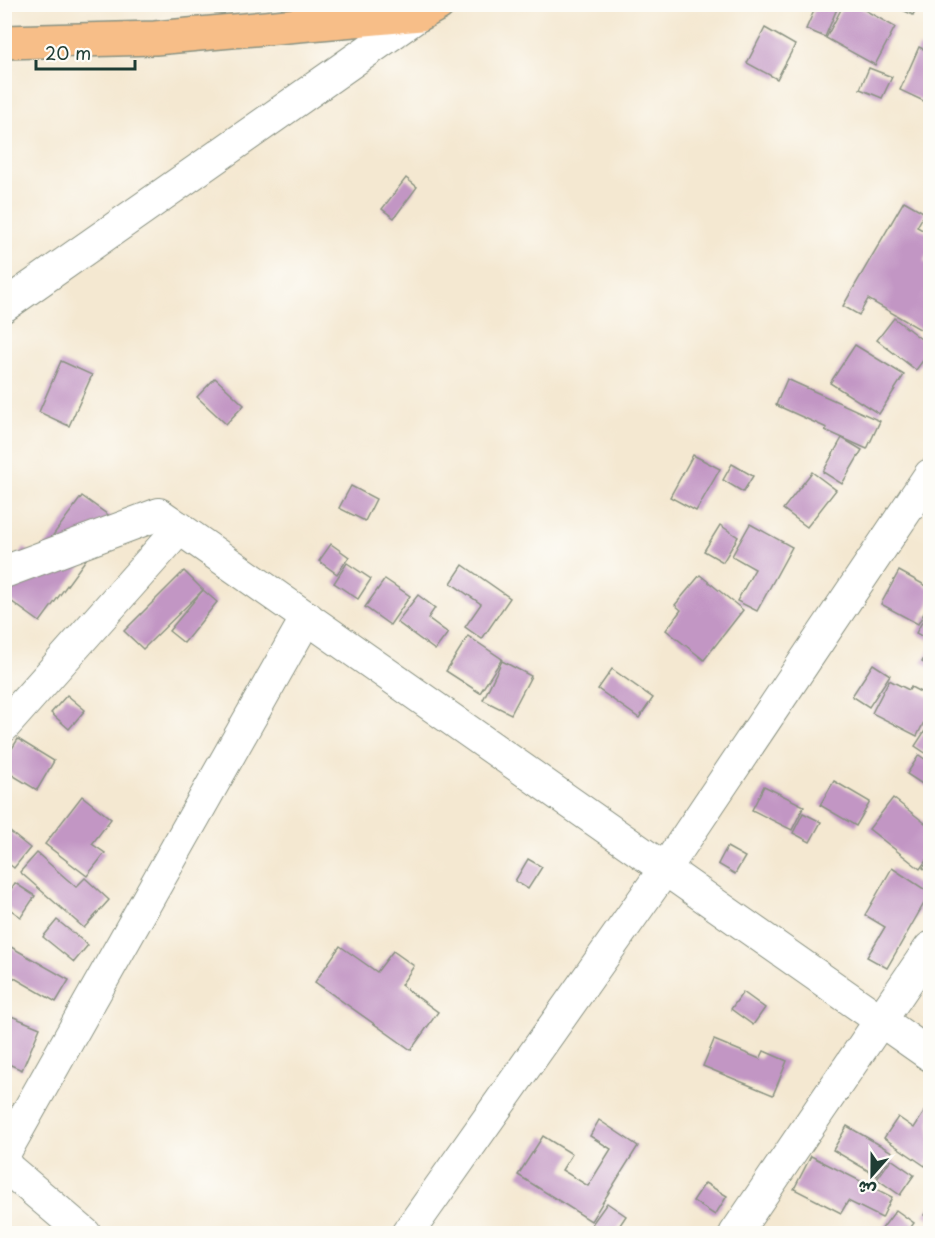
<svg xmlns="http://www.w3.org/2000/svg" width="935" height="1238" viewBox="0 0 935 1238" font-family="'Playpen Sans','Playpen Sans Arabic',sans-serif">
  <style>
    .building { fill: #c296c4 }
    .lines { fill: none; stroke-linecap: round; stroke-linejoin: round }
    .minor-casing { stroke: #8a9282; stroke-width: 34 }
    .highway-casing { stroke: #8a9282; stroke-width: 36 }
    .minor { stroke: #fff; stroke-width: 32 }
    .highway { stroke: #f7be88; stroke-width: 33 }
  </style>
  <rect width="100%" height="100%" fill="#fdfcf7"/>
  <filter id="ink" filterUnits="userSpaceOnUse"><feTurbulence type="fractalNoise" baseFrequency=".0167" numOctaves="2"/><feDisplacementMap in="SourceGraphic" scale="12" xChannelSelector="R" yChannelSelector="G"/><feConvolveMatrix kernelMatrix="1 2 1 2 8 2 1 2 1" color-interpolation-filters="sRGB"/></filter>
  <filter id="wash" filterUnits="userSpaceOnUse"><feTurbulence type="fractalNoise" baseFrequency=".008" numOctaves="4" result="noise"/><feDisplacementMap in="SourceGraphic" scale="24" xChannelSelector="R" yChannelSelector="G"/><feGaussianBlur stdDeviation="1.35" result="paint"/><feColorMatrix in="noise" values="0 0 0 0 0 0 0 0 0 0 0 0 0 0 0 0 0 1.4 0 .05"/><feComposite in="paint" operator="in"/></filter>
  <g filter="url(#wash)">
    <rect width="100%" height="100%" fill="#f4e8d1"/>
    <g id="blocks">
      <g class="building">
        <path d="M817,4H839L825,37L806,29Z"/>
        <path d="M844,4H854L895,27L875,65L826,38Z"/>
        <path d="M890,4H918L913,15Z"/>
        <path d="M765,28L795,45L777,79L747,63Z"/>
        <path d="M919,47L930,52V104L900,90Z"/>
        <path d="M869,68L892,77L882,98L860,89Z"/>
        <path d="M406,178L417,187L394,218L382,209Z"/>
        <path d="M904,201L925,213L917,227L930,234V249L924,261L930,265V335L868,299L859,315L843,306Z"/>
        <path d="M894,318L930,346V351L916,370L877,340Z"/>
        <path d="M855,345L904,375L879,414L830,383Z"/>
        <path d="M61,361L92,375L69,426L39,412Z"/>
        <path d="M215,378L244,405L226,424L197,397Z"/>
        <path d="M787,379L880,421L867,449L825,430L827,428L776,405Z"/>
        <path d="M842,438L862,450L842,484L823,472Z"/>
        <path d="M693,455L720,469L696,511L670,497Z"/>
        <path d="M732,464L753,476L743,492L723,480Z"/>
        <path d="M812,472L836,490L807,527L783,509Z"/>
        <path d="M351,486L376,499L365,521L339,508Z"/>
        <path d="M82,496L115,520L40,622L4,596V574L24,548L37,557Z"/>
        <path d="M750,524L792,547L757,611L737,601L755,569L732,556Z"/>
        <path d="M720,525L738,537L723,562L704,551Z"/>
        <path d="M331,544L349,557L337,574L319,561Z"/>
        <path d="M347,563L371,579L358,599L334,583Z"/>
        <path d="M463,565L510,598L482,639L465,627L481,604L451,583Z"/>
        <path d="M184,571L203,590L143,649L124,631Z"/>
        <path d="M899,571L930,588V602L918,624L881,604Z"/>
        <path d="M700,575L743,610L704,660L666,630L681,610L675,605Z"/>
        <path d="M385,579L410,596L390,625L365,607Z"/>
        <path d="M203,590L217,602L184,643L169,631Z"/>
        <path d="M418,595L435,608L428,618L448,633L435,650L397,622Z"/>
        <path d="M926,615L930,617V641L916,633Z"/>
        <path d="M468,636L502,659L480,693L446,671Z"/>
        <path d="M930,647V667L922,662Z"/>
        <path d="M502,661L531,676L511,714L483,700Z"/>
        <path d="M873,664L890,675L869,707L852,696Z"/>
        <path d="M612,669L653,698L639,718L598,689Z"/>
        <path d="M889,680L909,690L911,687L930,697V710L917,736L872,713Z"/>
        <path d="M67,695L85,710L69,729L51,713Z"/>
        <path d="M930,723V756L915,746Z"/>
        <path d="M18,739L54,761L37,790L4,770V761Z"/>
        <path d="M919,755L930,763V789L907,774Z"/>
        <path d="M834,781L870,802L856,826L820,805Z"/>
        <path d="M764,786L804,806L792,830L752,810Z"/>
        <path d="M82,796L111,819L92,844L105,853L87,876L45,844Z"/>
        <path d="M893,798L930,827V855L920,869L869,829Z"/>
        <path d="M803,813L821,822L810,842L793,833Z"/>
        <path d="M4,827L30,848L14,868L4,860Z"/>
        <path d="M727,847L745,857L735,874L718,864Z"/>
        <path d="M37,853L76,887L85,878L109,900L84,928L20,872Z"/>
        <path d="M528,859L542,867L528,889L515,881Z"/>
        <path d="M930,859V874L923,868Z"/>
        <path d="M892,868L930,893L887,968L867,957L885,927L865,915Z"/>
        <path d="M15,883L35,896L21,917L4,905V899Z"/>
        <path d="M57,920L88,945L74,962L43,937Z"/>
        <path d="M4,943L69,980L56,1002L4,972Z"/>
        <path d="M340,946L377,972L393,951L414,966L401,985L438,1012L411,1050L315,982Z"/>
        <path d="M743,992L765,1008L753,1025L731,1009Z"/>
        <path d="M4,1013L40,1028L22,1070L4,1062Z"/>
        <path d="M714,1040L760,1059L764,1051L787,1061L773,1095L703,1066Z"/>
        <path d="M930,1103V1157L925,1166L884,1138L898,1117L914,1128Z"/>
        <path d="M599,1120L638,1146L591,1221L518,1175L543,1136L572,1154L562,1170L588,1186L611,1149L590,1136Z"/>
        <path d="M847,1126L892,1152L877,1176L833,1150Z"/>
        <path d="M811,1156L892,1197L882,1218L848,1201L841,1213L794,1189Z"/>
        <path d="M891,1159L914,1175L900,1195L877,1179Z"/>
        <path d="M705,1183L727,1196L715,1215L693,1201Z"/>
        <path d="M607,1203L626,1216L614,1234H605L592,1224Z"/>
        <path d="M930,1205V1219L924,1215Z"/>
        <path d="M896,1210L914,1223L906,1234H878Z"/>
      </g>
    </g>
  </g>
  <g filter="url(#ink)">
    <use href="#blocks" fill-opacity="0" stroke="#8a9282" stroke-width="1.5"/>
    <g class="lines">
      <g class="minor-casing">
        <g id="minor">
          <path d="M4,306L420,14"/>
          <path d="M4,572L159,514L930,1055"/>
          <path d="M4,726L180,528"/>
          <path d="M4,1154L307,617"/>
          <path d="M4,1165L85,1234"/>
          <path d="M407,1234L665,869L930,475"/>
          <path d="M735,1234L930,948"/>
        </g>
      </g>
      <g class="highway-casing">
        <path id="highway" d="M4,42L155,38L420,14L438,4"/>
      </g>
      <use href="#minor" class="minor"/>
      <use href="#highway" class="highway"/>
    </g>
  </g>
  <rect width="935" height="1238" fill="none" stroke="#fdfcf7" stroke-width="24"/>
  <g transform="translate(872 1175) rotate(201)" stroke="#fdfcf7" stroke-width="4.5" paint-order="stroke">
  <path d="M0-4.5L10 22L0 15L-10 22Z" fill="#1f3d34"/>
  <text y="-9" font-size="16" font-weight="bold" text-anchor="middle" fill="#1f3d34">ش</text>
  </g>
  <path d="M36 60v9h99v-9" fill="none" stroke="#1f3d34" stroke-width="3"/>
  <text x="45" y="60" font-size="18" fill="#1f3d34" stroke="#fdfcf7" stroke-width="4.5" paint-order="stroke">20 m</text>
</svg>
